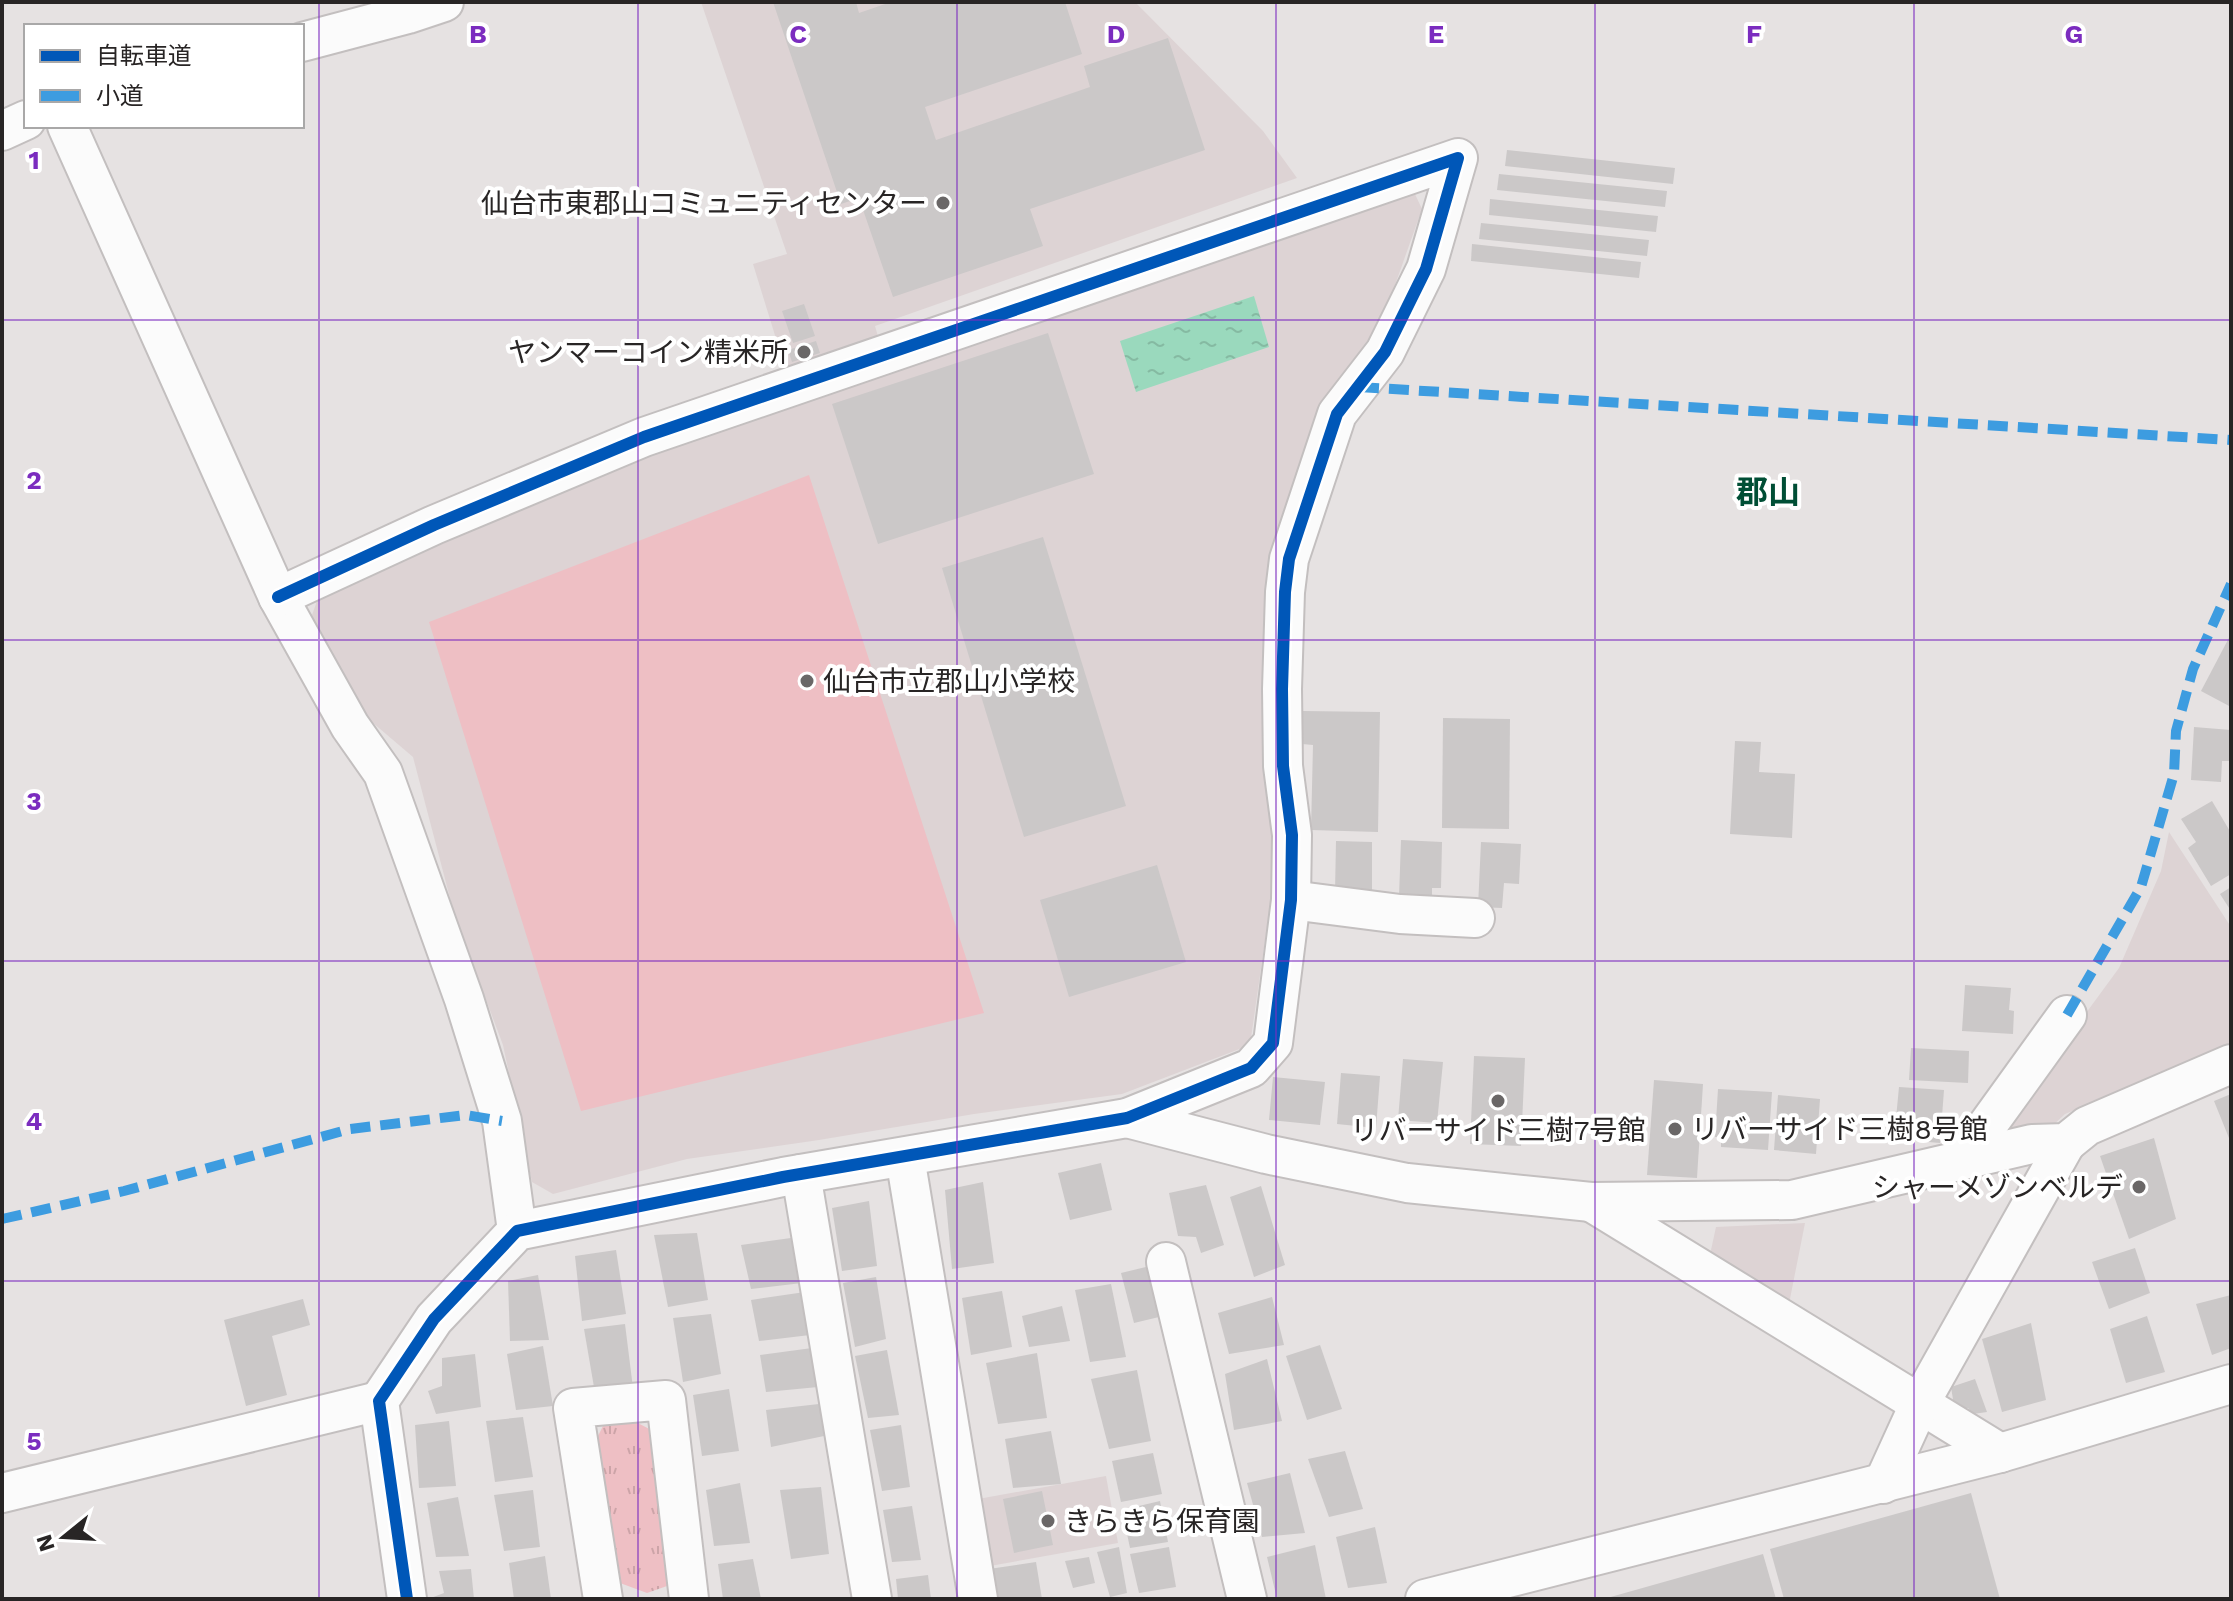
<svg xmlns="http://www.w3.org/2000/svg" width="2233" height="1601" viewBox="0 0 2233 1601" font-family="'Work Sans','Noto Sans JP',sans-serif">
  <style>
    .built { fill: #ddd3d4 }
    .park { fill: url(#park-tufts) }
    .pitch { fill: #eebfc4 }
    .water { fill: url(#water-ripples) }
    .building { fill: #cbc8c8 }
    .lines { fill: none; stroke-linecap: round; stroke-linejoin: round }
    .street-casing { stroke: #c3bfbf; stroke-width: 42 }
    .street { stroke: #fbfbfb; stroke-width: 38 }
    .quiet { stroke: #3d9ce0; stroke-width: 10; stroke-dasharray: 20 10; stroke-linecap: butt }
    .cycleway-casing { stroke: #fff; stroke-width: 17 }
    .cycleway { stroke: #0057b8; stroke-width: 12 }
    .grid { fill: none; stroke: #7b2cbf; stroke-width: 2; stroke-opacity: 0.55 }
    .poi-dot { fill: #6a6767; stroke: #fff; stroke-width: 3 }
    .labels { text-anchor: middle; stroke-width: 8; stroke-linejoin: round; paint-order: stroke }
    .poi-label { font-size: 28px; fill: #282525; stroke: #fff; text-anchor: end }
    .quarter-label { font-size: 32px; font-weight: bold; fill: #004e35; stroke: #fff }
    .grid-label { font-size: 26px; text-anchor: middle; font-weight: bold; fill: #7b2cbf; stroke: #fff; stroke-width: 8; stroke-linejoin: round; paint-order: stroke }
  </style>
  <defs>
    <pattern id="park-tufts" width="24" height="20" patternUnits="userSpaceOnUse" patternTransform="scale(2)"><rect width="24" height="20" fill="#eebfc4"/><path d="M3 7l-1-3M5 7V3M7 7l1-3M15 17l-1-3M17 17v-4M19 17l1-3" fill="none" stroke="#cca4a8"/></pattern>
    <pattern id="water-ripples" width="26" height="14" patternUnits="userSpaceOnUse" patternTransform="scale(2)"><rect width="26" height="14" fill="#9ad9bd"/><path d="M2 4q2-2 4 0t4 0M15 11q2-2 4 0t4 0" fill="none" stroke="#85baa2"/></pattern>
  </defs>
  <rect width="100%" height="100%" fill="#e6e2e2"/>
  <g class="built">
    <path d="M701,2H1135L1263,131L1297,178L875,326L879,340L786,371L753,264L787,254Z"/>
    <path d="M1414,192L1422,209L1384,316L1350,370L1319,430L1280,836L1250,1045L1122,1094L974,1114L819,1140L687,1159L553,1194L532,1182L503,1045L455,917L413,757L359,711L312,615L321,590L577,482L983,337Z"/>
    <path d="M2169,832L2231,927V1047L2065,1114L2049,1129L1993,1140L2119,968L2161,871Z"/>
    <path d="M1805,1223L1788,1309L1709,1259L1716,1227Z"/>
    <path d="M1106,1476L1118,1543L990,1566L978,1499Z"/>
  </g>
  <path class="park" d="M634,1421L657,1433L674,1570L667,1586L647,1593L620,1583L595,1442L603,1426Z"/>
  <path class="pitch" d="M809,475L984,1013L581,1111L429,622Z"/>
  <path class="water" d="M1254,296L1269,347L1136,392L1120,341Z"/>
  <g class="building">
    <path d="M773,2H856L859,13L891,2H1065L1082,54L925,107L936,140L1090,87L1084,66L1168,38L1205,150L1030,209L1043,246L893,297L859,198L841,204Z"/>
    <path d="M1507,150L1675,168L1673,184L1505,166Z"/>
    <path d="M1499,174L1667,191L1665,207L1497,190Z"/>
    <path d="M1490,199L1658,216L1656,232L1489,215Z"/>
    <path d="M1481,223L1649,240L1647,256L1479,239Z"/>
    <path d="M1472,244L1641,262L1639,278L1471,261Z"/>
    <path d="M804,304L815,336L793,343L782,311Z"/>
    <path d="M1048,333L1094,474L878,544L832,404Z"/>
    <path d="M816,341L820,353L792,362L788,350Z"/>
    <path d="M1043,537L1126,806L1024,837L942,568Z"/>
    <path d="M2231,634V707L2201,691Z"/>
    <path d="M1303,711L1380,712L1378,832L1311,830L1313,745L1302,744Z"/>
    <path d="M1443,718L1510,719L1509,829L1442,828Z"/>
    <path d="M2194,727L2231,730V761H2222L2221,782L2191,780Z"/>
    <path d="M1735,741L1761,742L1759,772L1795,774L1792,838L1730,834Z"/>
    <path d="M2212,801L2231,833V874L2211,886L2188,848L2196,842L2181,819Z"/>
    <path d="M1401,840L1442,842L1441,888H1432V898L1399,897Z"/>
    <path d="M1336,841L1372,842V893L1335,892Z"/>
    <path d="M1481,842L1521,844L1519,884L1504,883L1502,908L1478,907Z"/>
    <path d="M1157,865L1186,962L1069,997L1040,900Z"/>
    <path d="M2231,887V911L2220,894Z"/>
    <path d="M1965,985L2011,988L2009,1010L2014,1011L2013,1034L1962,1031Z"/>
    <path d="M1911,1048L1969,1051L1968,1083L1909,1080Z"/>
    <path d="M1474,1056L1525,1058L1521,1146L1470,1144Z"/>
    <path d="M1403,1059L1443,1062L1437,1123L1398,1120Z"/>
    <path d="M1341,1073L1380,1076L1376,1128L1337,1124Z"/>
    <path d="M1273,1077L1325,1082L1320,1125L1269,1120Z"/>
    <path d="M1654,1080L1703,1084L1697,1178L1647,1175Z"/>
    <path d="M1899,1087L1944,1090L1940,1143L1894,1139Z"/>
    <path d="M1718,1089L1772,1092L1768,1150L1721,1147V1137H1715Z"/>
    <path d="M2231,1094V1143L2214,1101Z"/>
    <path d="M1778,1095L1820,1099L1816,1154L1774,1150Z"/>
    <path d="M2154,1138L2176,1219L2129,1239L2100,1156Z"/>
    <path d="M1101,1163L1112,1210L1070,1220L1058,1173Z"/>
    <path d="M983,1182L994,1263L952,1269L945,1190Z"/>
    <path d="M1206,1185L1224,1245L1201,1253L1196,1237L1178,1236L1169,1193Z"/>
    <path d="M1261,1186L1285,1265L1254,1277L1230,1197Z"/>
    <path d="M869,1201L877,1266L842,1271L832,1208Z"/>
    <path d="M697,1233L708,1300L668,1307L654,1235Z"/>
    <path d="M798,1237L802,1283L751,1289L741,1245Z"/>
    <path d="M2135,1248L2150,1293L2109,1309L2092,1262Z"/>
    <path d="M616,1250L626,1314L582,1321L575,1256Z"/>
    <path d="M1150,1266L1159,1317L1134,1323L1121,1273Z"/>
    <path d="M538,1275L549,1340L510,1341L508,1281Z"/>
    <path d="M876,1277L886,1339L855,1347L843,1283Z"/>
    <path d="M1111,1284L1126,1357L1090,1362L1075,1290Z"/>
    <path d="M1002,1291L1012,1347L971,1355L962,1298Z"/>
    <path d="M805,1292L810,1335L759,1341L751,1300Z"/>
    <path d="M2231,1295V1348L2212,1355L2196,1304Z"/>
    <path d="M1272,1297L1284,1345L1229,1354L1218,1313Z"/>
    <path d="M303,1299L310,1325L272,1336L287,1395L246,1406L224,1320Z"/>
    <path d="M1062,1306L1070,1341L1029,1347L1022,1316Z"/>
    <path d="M711,1314L721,1374L683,1382L673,1318Z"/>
    <path d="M2147,1316L2165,1372L2126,1383L2110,1329Z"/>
    <path d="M2031,1323L2046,1400L2002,1412L1982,1339Z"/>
    <path d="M625,1324L633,1388L595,1393L584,1329Z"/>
    <path d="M1320,1345L1342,1409L1307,1420L1286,1356Z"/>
    <path d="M543,1346L553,1406L516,1410L507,1354Z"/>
    <path d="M812,1348L818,1387L766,1392L760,1355Z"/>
    <path d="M887,1350L899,1415L868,1418L855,1356Z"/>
    <path d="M1037,1353L1047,1418L998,1424L986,1363Z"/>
    <path d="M475,1354L481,1407L436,1414L428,1391L442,1386V1358Z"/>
    <path d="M1267,1359L1282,1421L1234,1430L1225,1374Z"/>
    <path d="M1137,1370L1151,1441L1109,1449L1091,1379Z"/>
    <path d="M1975,1379L1987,1412L1973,1414L1968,1408L1955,1412L1951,1387Z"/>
    <path d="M729,1389L739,1451L702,1456L693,1395Z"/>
    <path d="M819,1404L824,1436L771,1447L766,1410Z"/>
    <path d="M523,1417L533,1477L495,1482L486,1421Z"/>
    <path d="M449,1421L456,1486L419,1488L415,1425Z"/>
    <path d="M901,1425L910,1487L882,1491L870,1430Z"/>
    <path d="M1051,1431L1061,1484L1013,1488L1005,1439Z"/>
    <path d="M1345,1451L1363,1509L1329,1517L1308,1459Z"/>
    <path d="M1153,1453L1162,1494L1121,1502L1112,1461Z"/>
    <path d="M1290,1473L1305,1533L1262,1537L1247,1483Z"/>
    <path d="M740,1483L750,1543L714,1546L706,1490Z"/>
    <path d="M821,1487L829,1554L791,1559L780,1490Z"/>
    <path d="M533,1490L540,1547L504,1551L494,1495Z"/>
    <path d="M1042,1491L1053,1545L1014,1553L1003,1499Z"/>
    <path d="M1971,1493L2000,1599H1784L1770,1549Z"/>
    <path d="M458,1497L469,1556L436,1557L427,1503Z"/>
    <path d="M1160,1501L1168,1542L1130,1548L1122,1510Z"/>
    <path d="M912,1506L921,1560L892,1562L883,1510Z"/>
    <path d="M1375,1527L1387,1583L1348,1588L1336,1537Z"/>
    <path d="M1315,1545L1326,1599H1277L1267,1557Z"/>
    <path d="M1119,1547L1127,1593L1110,1597L1097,1552Z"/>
    <path d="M1169,1547L1176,1587L1139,1593L1130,1554Z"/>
    <path d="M1763,1554L1776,1599H1607V1598Z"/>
    <path d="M545,1556L551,1599H514L509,1563Z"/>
    <path d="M1089,1557L1095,1583L1073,1588L1065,1561Z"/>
    <path d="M753,1559L761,1599H723L718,1564Z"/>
    <path d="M1036,1562L1042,1599H994L989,1569Z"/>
    <path d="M471,1569L474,1599H428L444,1593L439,1571Z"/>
    <path d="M928,1575L931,1599H898L896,1579Z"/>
  </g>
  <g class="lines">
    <g class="street-casing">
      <g id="street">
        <path d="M302,42L408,14L444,2"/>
        <path d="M67,126L278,597L350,726L383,773L464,999L502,1121L517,1231"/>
        <path d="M2,131L26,120"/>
        <path d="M278,597L434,525L644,437L1458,158L1426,269L1385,352L1337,414L1289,559L1285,592L1282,689L1283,766L1292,835L1291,900L1273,1043L1251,1068L1127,1118L783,1177L517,1231L434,1319L379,1401L407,1599"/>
        <path d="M1291,900L1400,914L1475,918"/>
        <path d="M1127,1118L1266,1154L1407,1183L1591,1202L1792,1200L2032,1144L2066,1143L2087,1126L2231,1064"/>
        <path d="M905,1157L978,1599"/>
        <path d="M1963,1159L2067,1015"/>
        <path d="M801,1174L872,1599"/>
        <path d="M1593,1203L2000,1453"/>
        <path d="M1166,1262L1247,1599"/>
        <path d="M1883,1484L1920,1403L2066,1143"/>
        <path d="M2,1493L379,1401"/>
        <path d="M603,1599L573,1408L666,1400L689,1599"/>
        <path d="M1425,1599L2000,1453L2231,1384"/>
      </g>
    </g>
    <use href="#street" class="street"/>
    <g class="quiet">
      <path d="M1359,387L2231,440"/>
      <path d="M2067,1015L2141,887L2174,774L2176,731L2193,669L2231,584"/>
      <path d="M2,1219L124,1191L350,1129L466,1115L502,1121"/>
    </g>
    <g class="cycleway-casing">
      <path id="cycleway" d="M278,597L434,525L644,437L1458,158L1426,269L1385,352L1337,414L1289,559L1285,592L1282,689L1283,766L1292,835L1291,900L1273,1043L1251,1068L1127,1118L783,1177L517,1231L434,1319L379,1401L407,1599"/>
    </g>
    <use href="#cycleway" class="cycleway"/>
  </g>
  <path class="grid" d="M319,2V1599M638,2V1599M957,2V1599M1276,2V1599M1595,2V1599M1914,2V1599M2,320H2231M2,640H2231M2,961H2231M2,1281H2231"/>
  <g class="poi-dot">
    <circle cx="943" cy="203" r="8"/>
    <circle cx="804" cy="352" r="8"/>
    <circle cx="807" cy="681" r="8"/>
    <circle cx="1498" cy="1101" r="8"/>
    <circle cx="1675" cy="1129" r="8"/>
    <circle cx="2139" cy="1187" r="8"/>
    <circle cx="1048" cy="1521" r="8"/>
  </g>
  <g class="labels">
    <g class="poi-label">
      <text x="927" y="213">仙台市東郡山コミュニティセンター</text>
      <text x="788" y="362">ヤンマーコイン精米所</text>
      <text x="823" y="691" text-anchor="start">仙台市立郡山小学校</text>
      <text x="1691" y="1139" text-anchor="start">リバーサイド三樹8号館</text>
      <text x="1498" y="1140" text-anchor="middle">リバーサイド三樹7号館</text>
      <text x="2123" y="1197">シャーメゾンベルデ</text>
      <text x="1064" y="1531" text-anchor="start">きらきら保育園</text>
    </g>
    <g class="quarter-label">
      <text x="1768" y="503">郡山</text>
    </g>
  </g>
  <g class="grid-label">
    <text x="478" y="43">B</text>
    <text x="798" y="43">C</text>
    <text x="1116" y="43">D</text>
    <text x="1436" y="43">E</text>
    <text x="1754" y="43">F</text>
    <text x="2074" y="43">G</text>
    <text x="34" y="169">1</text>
    <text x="34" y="489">2</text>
    <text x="34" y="810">3</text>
    <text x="34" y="1130">4</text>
    <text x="34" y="1450">5</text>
  </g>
  <rect width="2233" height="1601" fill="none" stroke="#282525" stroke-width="8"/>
  <rect x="24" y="24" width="280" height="104" fill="#ffffff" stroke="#a9a8a8" stroke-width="2"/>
  <rect x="40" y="50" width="40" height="12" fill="#0057b8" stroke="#a9a8a8" stroke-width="2"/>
  <text x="96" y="64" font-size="24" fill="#282525">自転車道</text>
  <rect x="40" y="90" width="40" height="12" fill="#3d9ce0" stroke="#a9a8a8" stroke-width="2"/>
  <text x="96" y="104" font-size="24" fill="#282525">小道</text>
  <g transform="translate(64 1537) rotate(252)" stroke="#ffffff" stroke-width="6" paint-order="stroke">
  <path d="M0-6L14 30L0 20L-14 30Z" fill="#282525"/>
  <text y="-12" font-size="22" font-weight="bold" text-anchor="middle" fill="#282525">N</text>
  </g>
</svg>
